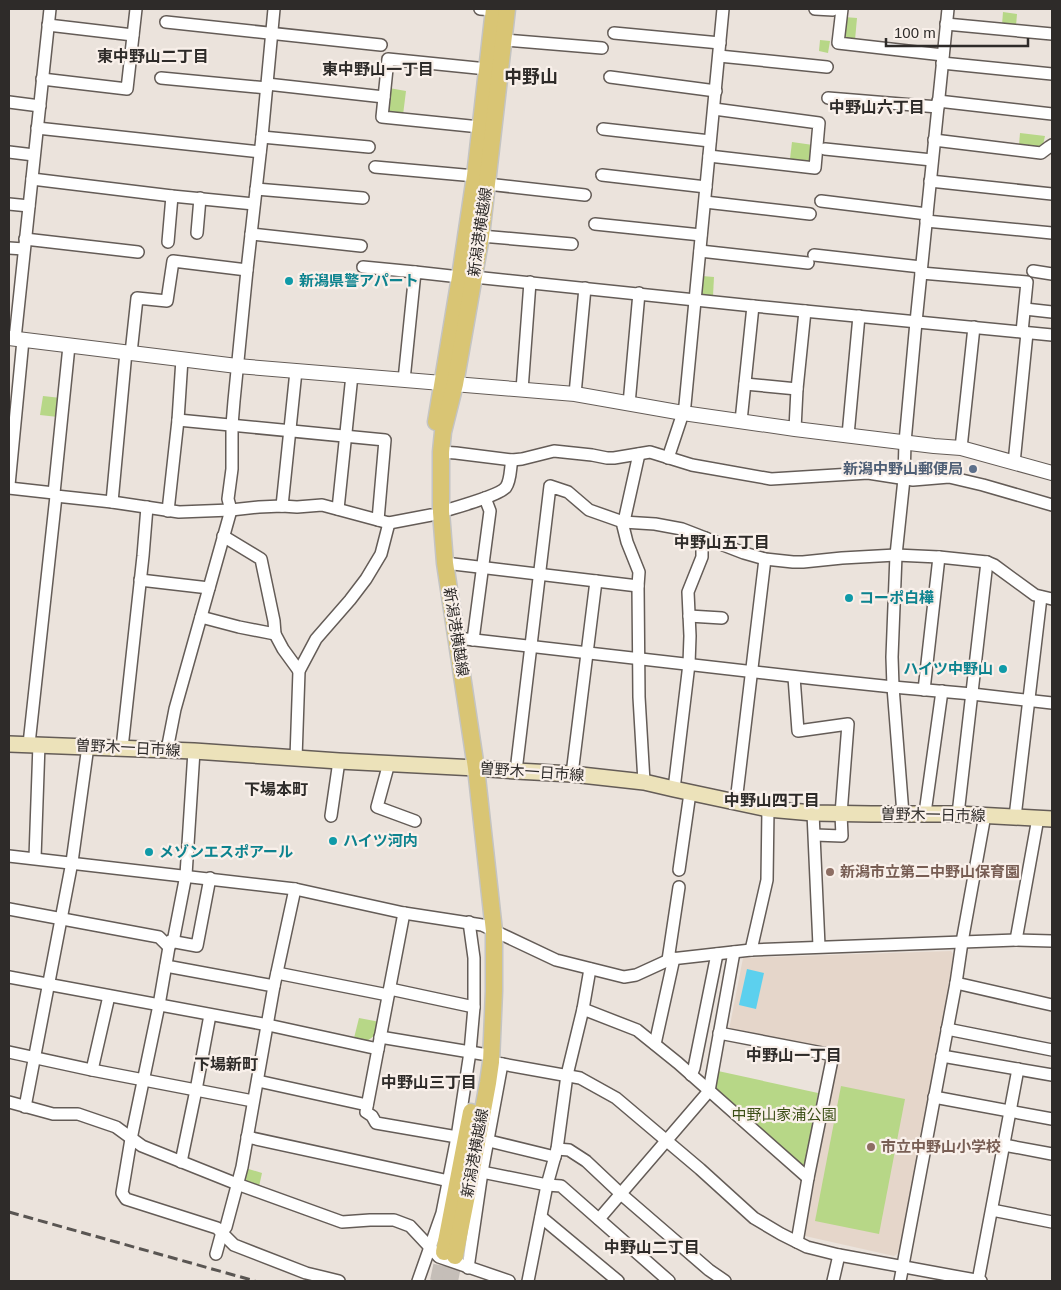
<svg xmlns="http://www.w3.org/2000/svg" width="1061" height="1290" viewBox="0 0 1061 1290" font-family="Helvetica,'Noto Sans JP',sans-serif">
  <style>
    .built { fill: #e5d6ca }
    .green { fill: #b7d787 }
    .water { fill: #5cd0ee }
    .lines { fill: none; stroke-linecap: round; stroke-linejoin: round }
    .primary-tunnel { stroke: #c5beb8; stroke-width: 16; stroke-dasharray: 16 8; stroke-linecap: butt }
    .minor-casing { stroke: #645c57; stroke-width: 14 }
    .tertiary-casing { stroke: #645c57; stroke-width: 16 }
    .secondary-casing { stroke: #645c57; stroke-width: 18 }
    .primary-casing { stroke: #c4c4c3; stroke-width: 19 }
    .minor { stroke: #fff; stroke-width: 11 }
    .tertiary { stroke: #fff; stroke-width: 14 }
    .secondary { stroke: #ece2ba; stroke-width: 15 }
    .primary { stroke: #d9c574; stroke-width: 16 }
    .rail { stroke: #595552; stroke-width: 3; stroke-dasharray: 10 5; stroke-linecap: butt }
    .culture-dot { fill: #0f9aa8; stroke: #f9f0ea; stroke-width: 2 }
    .service-dot { fill: #5c6f8a; stroke: #f9f0ea; stroke-width: 2 }
    .education-dot { fill: #8d6e63; stroke: #f9f0ea; stroke-width: 2 }
    .labels { text-anchor: middle; stroke-width: 4.5; stroke-linejoin: round; paint-order: stroke }
    .street-label { font-size: 15px; fill: #2e2b29; stroke: #f9f0ea }
    .culture-label { font-size: 15px; font-weight: bold; fill: #0d838f; stroke: #f9f0ea; text-anchor: start }
    .service-label { font-size: 15px; font-weight: bold; fill: #4e5e75; stroke: #f9f0ea; text-anchor: end }
    .education-label { font-size: 15px; font-weight: bold; fill: #785e54; stroke: #f9f0ea; text-anchor: start }
    .park-label { font-size: 15px; fill: #3d5017; stroke: #f9f0ea }
    .neighbourhood-label { font-size: 16px; font-weight: bold; fill: #2e2b29; stroke: #f9f0ea }
    .quarter-label { font-size: 18px; font-weight: bold; fill: #2e2b29; stroke: #f9f0ea }
  </style>
  <rect width="100%" height="100%" fill="#ebe3dc"/>
  <path class="built" d="M951,951L953,954L943,1027L900,1252L894,1256L805,1236L837,1051L729,1030L743,958Z"/>
  <g class="green">
    <path d="M1003,12L1017,14L1016,26L1002,25Z"/>
    <path d="M844,17L857,18L855,40L841,38Z"/>
    <path d="M820,40L830,41L828,53L819,51Z"/>
    <path d="M389,88L406,91L403,115L390,114L387,110Z"/>
    <path d="M1020,133L1045,136L1043,145L1040,148L1019,145Z"/>
    <path d="M792,142L813,145L812,159L809,162L790,159Z"/>
    <path d="M702,276L714,277L713,296L702,295L700,293Z"/>
    <path d="M43,396L61,398L58,417L40,415Z"/>
    <path d="M359,1018L380,1022L378,1033L363,1044L353,1042Z"/>
    <path d="M718,1071L818,1093L805,1167L803,1168L715,1088Z"/>
    <path d="M841,1086L905,1099L879,1234L815,1221Z"/>
    <path d="M242,1167L262,1173L258,1191L237,1184Z"/>
  </g>
  <path class="water" d="M747,969L764,973L756,1009L739,1005Z"/>
  <g class="lines">
    <g class="primary-tunnel">
      <path d="M438,1281L444,1252"/>
      <path d="M450,1281L455,1256"/>
    </g>
    <g class="minor-casing">
      <g id="minor">
        <path d="M480,9L494,10"/>
        <path d="M815,9L833,10"/>
        <path d="M842,9L838,43L943,55"/>
        <path d="M166,22L381,45"/>
        <path d="M946,24L1052,34"/>
        <path d="M48,25L133,35"/>
        <path d="M614,33L720,43"/>
        <path d="M504,40L602,48"/>
        <path d="M719,56L827,67"/>
        <path d="M942,63L1052,74"/>
        <path d="M610,77L716,91"/>
        <path d="M161,78L267,88"/>
        <path d="M42,79L127,89L136,9"/>
        <path d="M267,84L384,97"/>
        <path d="M828,98L938,107"/>
        <path d="M938,101L1052,114"/>
        <path d="M9,102L40,106"/>
        <path d="M480,127L382,117L388,59L487,69"/>
        <path d="M37,128L260,152"/>
        <path d="M603,129L710,141"/>
        <path d="M262,137L369,147"/>
        <path d="M934,140L1041,153L1049,147L1052,145"/>
        <path d="M825,149L932,160"/>
        <path d="M9,152L34,155"/>
        <path d="M709,156L815,168L819,123L714,109"/>
        <path d="M375,167L475,176"/>
        <path d="M602,175L706,187"/>
        <path d="M32,179L172,196L254,204"/>
        <path d="M930,181L1052,194"/>
        <path d="M487,184L585,195"/>
        <path d="M256,189L363,198"/>
        <path d="M821,201L927,214"/>
        <path d="M705,202L810,214"/>
        <path d="M9,204L29,206"/>
        <path d="M926,221L1052,233"/>
        <path d="M595,224L701,235"/>
        <path d="M197,233L200,198"/>
        <path d="M251,234L361,246"/>
        <path d="M481,236L572,244"/>
        <path d="M25,239L138,252"/>
        <path d="M168,242L172,196"/>
        <path d="M9,248L24,249"/>
        <path d="M700,251L808,263"/>
        <path d="M814,255L921,267"/>
        <path d="M363,267L415,272"/>
        <path d="M1033,271L1052,274"/>
        <path d="M921,273L1027,282L1022,332"/>
        <path d="M474,277L753,306L1052,335"/>
        <path d="M1025,309L1052,312"/>
        <path d="M15,339L50,9"/>
        <path d="M131,353L137,298L167,301L173,261L247,270"/>
        <path d="M404,380L415,272L460,277"/>
        <path d="M745,384L797,389"/>
        <path d="M522,390L530,282"/>
        <path d="M575,394L585,288"/>
        <path d="M629,404L639,293"/>
        <path d="M178,420L385,440L378,520"/>
        <path d="M741,421L753,306"/>
        <path d="M795,429L797,389L805,311"/>
        <path d="M848,435L859,316"/>
        <path d="M961,448L974,327"/>
        <path d="M441,452L456,453L512,460L522,459L554,451L592,455L607,458H614L650,452L692,465L771,479L868,473L913,480L949,477L983,485L1052,505"/>
        <path d="M639,454L623,526L627,542L639,572L638,586L639,697L644,782"/>
        <path d="M668,458L683,413L685,405L723,9"/>
        <path d="M1014,463L1027,333"/>
        <path d="M9,485L23,340"/>
        <path d="M9,488L54,493L56,496L112,502L179,512L231,510L259,507L282,506L297,507L322,505L389,523L431,515"/>
        <path d="M54,493L69,346"/>
        <path d="M112,502L126,352"/>
        <path d="M282,506L296,371"/>
        <path d="M338,509L352,375"/>
        <path d="M168,511L178,420L182,359"/>
        <path d="M441,512C454,508 501,495 506,487C511,480 510,468 512,460"/>
        <path d="M223,536L261,559L274,621L275,634L283,649L299,671"/>
        <path d="M445,563L638,586"/>
        <path d="M140,580L209,588"/>
        <path d="M689,616L722,618"/>
        <path d="M201,617L239,627L275,634"/>
        <path d="M457,638L817,679L893,687L972,694L1052,703"/>
        <path d="M473,640L490,511L485,498"/>
        <path d="M794,677L798,731L848,724L841,814L842,836L815,835"/>
        <path d="M924,690L939,557"/>
        <path d="M29,744L56,496"/>
        <path d="M122,748L143,556L147,507"/>
        <path d="M167,750L175,709L231,510L228,499L232,469V425L234,401L247,270L262,137L274,9"/>
        <path d="M296,758L299,671L316,639L350,600L366,579L381,554L389,523"/>
        <path d="M389,763L377,807L415,821"/>
        <path d="M516,771L550,486L568,492L589,510L623,522L655,524L682,529L744,553L765,559L793,562H803L842,558L896,555L939,557L987,562L994,565L1035,595L1052,599"/>
        <path d="M572,774L596,581"/>
        <path d="M674,789L689,664L690,636L688,592L702,557V547L705,538"/>
        <path d="M736,802L765,559"/>
        <path d="M813,813L819,946"/>
        <path d="M925,813L942,691"/>
        <path d="M903,814L893,687L892,657L896,555L904,479L905,442L916,322L948,9"/>
        <path d="M958,814L987,562"/>
        <path d="M331,816L339,761"/>
        <path d="M1015,817L1041,597"/>
        <path d="M9,856L295,889L404,913L482,925L556,960L624,977L636,975L671,959L751,950L1016,940L1052,941"/>
        <path d="M35,858L39,744"/>
        <path d="M679,870L690,793"/>
        <path d="M210,878L197,946L170,941L159,1005L131,1139L122,1193L126,1199L217,1228L234,1245L306,1273L339,1281"/>
        <path d="M9,909L159,937L169,947"/>
        <path d="M1016,940L1038,818"/>
        <path d="M173,942L186,875L194,751"/>
        <path d="M751,950L767,880L768,809"/>
        <path d="M668,960L679,887"/>
        <path d="M166,966L274,986"/>
        <path d="M277,973L388,995"/>
        <path d="M9,977L268,1025L378,1049L404,913"/>
        <path d="M956,983L1052,1005"/>
        <path d="M390,989L474,1007"/>
        <path d="M583,1009L637,1030L678,1063L808,1178"/>
        <path d="M947,1029L1052,1050"/>
        <path d="M719,1033L833,1055L808,1178L797,1242"/>
        <path d="M380,1037L482,1054"/>
        <path d="M655,1044L674,958"/>
        <path d="M378,1049L366,1112L372,1116L376,1123L457,1137"/>
        <path d="M9,1052L92,1070L253,1101"/>
        <path d="M942,1056L1052,1075"/>
        <path d="M491,1062L580,1078L616,1098L700,1169L754,1218L781,1234L807,1247L839,1255L981,1281"/>
        <path d="M92,1070L109,996"/>
        <path d="M691,1075L694,1068L717,954"/>
        <path d="M258,1081L367,1105"/>
        <path d="M934,1097L1052,1119"/>
        <path d="M9,1102L53,1114H78L116,1127L142,1146L237,1184L342,1222L370,1220H394L410,1226L439,1257L509,1281"/>
        <path d="M25,1107L72,862L88,746"/>
        <path d="M247,1137L449,1181"/>
        <path d="M481,1139L555,1157"/>
        <path d="M1004,1145L1052,1154"/>
        <path d="M557,1149L569,1150L586,1161L621,1194L709,1270L725,1281"/>
        <path d="M181,1162L196,1090L210,1015"/>
        <path d="M472,1170L547,1185L561,1186L669,1281"/>
        <path d="M992,1210L1052,1222"/>
        <path d="M541,1217L618,1281"/>
        <path d="M599,1219L709,1091L734,952"/>
        <path d="M216,1254L222,1232L226,1227L242,1167L274,986L295,889"/>
        <path d="M468,1268L482,1172L502,1064"/>
        <path d="M418,1281L442,1213L457,1137L470,1052L474,1007V958L469,922"/>
        <path d="M528,1281L547,1185L557,1149L567,1075L583,1009L590,969"/>
        <path d="M833,1281L839,1255"/>
        <path d="M900,1281L956,983L962,942L985,815"/>
        <path d="M978,1281L1018,1069"/>
      </g>
    </g>
    <g class="tertiary-casing">
      <path id="tertiary" d="M9,338L237,366L575,394L683,413L795,429L934,446L961,448L1052,473"/>
    </g>
    <g class="secondary-casing">
      <path id="secondary" d="M9,744L194,751L339,761L476,768L516,771L572,774L644,782L674,789L768,809L813,813L871,814H958L1052,819"/>
    </g>
    <g class="primary-casing">
      <g id="primary">
        <path d="M436,422L460,277L475,176L494,9"/>
        <path d="M444,1252L471,1112"/>
        <path d="M455,1256L472,1170L488,1083L491,1062L494,991V931L476,768L445,563L441,512V452L443,432L455,384L481,236L507,9"/>
      </g>
    </g>
    <use href="#minor" class="minor"/>
    <use href="#tertiary" class="tertiary"/>
    <use href="#secondary" class="secondary"/>
    <use href="#primary" class="primary"/>
    <path class="rail" d="M9,1212L255,1281"/>
  </g>
  <g class="culture-dot">
    <circle cx="289" cy="281" r="5"/>
    <circle cx="849" cy="598" r="5"/>
    <circle cx="1003" cy="669" r="5"/>
    <circle cx="333" cy="841" r="5"/>
    <circle cx="149" cy="852" r="5"/>
  </g>
  <circle class="service-dot" cx="973" cy="469" r="5"/>
  <g class="education-dot">
    <circle cx="830" cy="872" r="5"/>
    <circle cx="871" cy="1147" r="5"/>
  </g>
  <g class="labels">
    <g class="street-label">
      <text transform="translate(480 232) rotate(-82)" y="5">新潟港横越線</text>
      <text transform="translate(456 632) rotate(81)" y="5">新潟港横越線</text>
      <text transform="translate(128 748) rotate(3)" y="5">曽野木一日市線</text>
      <text transform="translate(532 772) rotate(4)" y="5">曽野木一日市線</text>
      <text transform="translate(933 815) rotate(1)" y="5">曽野木一日市線</text>
      <text transform="translate(475 1153) rotate(-80)" y="5">新潟港横越線</text>
    </g>
    <g class="culture-label">
      <text x="299" y="286">新潟県警アパート</text>
      <text x="859" y="603">コーポ白樺</text>
      <text x="993" y="674" text-anchor="end">ハイツ中野山</text>
      <text x="343" y="846">ハイツ河内</text>
      <text x="159" y="857">メゾンエスポアール</text>
    </g>
    <g class="service-label">
      <text x="963" y="474">新潟中野山郵便局</text>
    </g>
    <g class="education-label">
      <text x="840" y="877">新潟市立第二中野山保育園</text>
      <text x="881" y="1152">市立中野山小学校</text>
    </g>
    <g class="park-label">
      <text x="784" y="1120">中野山家浦公園</text>
    </g>
    <g class="neighbourhood-label">
      <text x="153" y="62">東中野山二丁目</text>
      <text x="378" y="75">東中野山一丁目</text>
      <text x="877" y="113">中野山六丁目</text>
      <text x="722" y="548">中野山五丁目</text>
      <text x="276" y="795">下場本町</text>
      <text x="772" y="806">中野山四丁目</text>
      <text x="794" y="1061">中野山一丁目</text>
      <text x="226" y="1070">下場新町</text>
      <text x="429" y="1088">中野山三丁目</text>
      <text x="652" y="1253">中野山二丁目</text>
    </g>
    <g class="quarter-label">
      <text x="531" y="83">中野山</text>
    </g>
  </g>
  <rect width="1061" height="1290" fill="none" stroke="#2e2b29" stroke-width="20"/>
  <path d="M886 38v8h142v-8" fill="none" stroke="#2e2b29" stroke-width="2.5"/>
  <text x="894" y="38" font-size="15" fill="#2e2b29" stroke="#f9f0ea" stroke-width="4" paint-order="stroke">100 m</text>
</svg>
